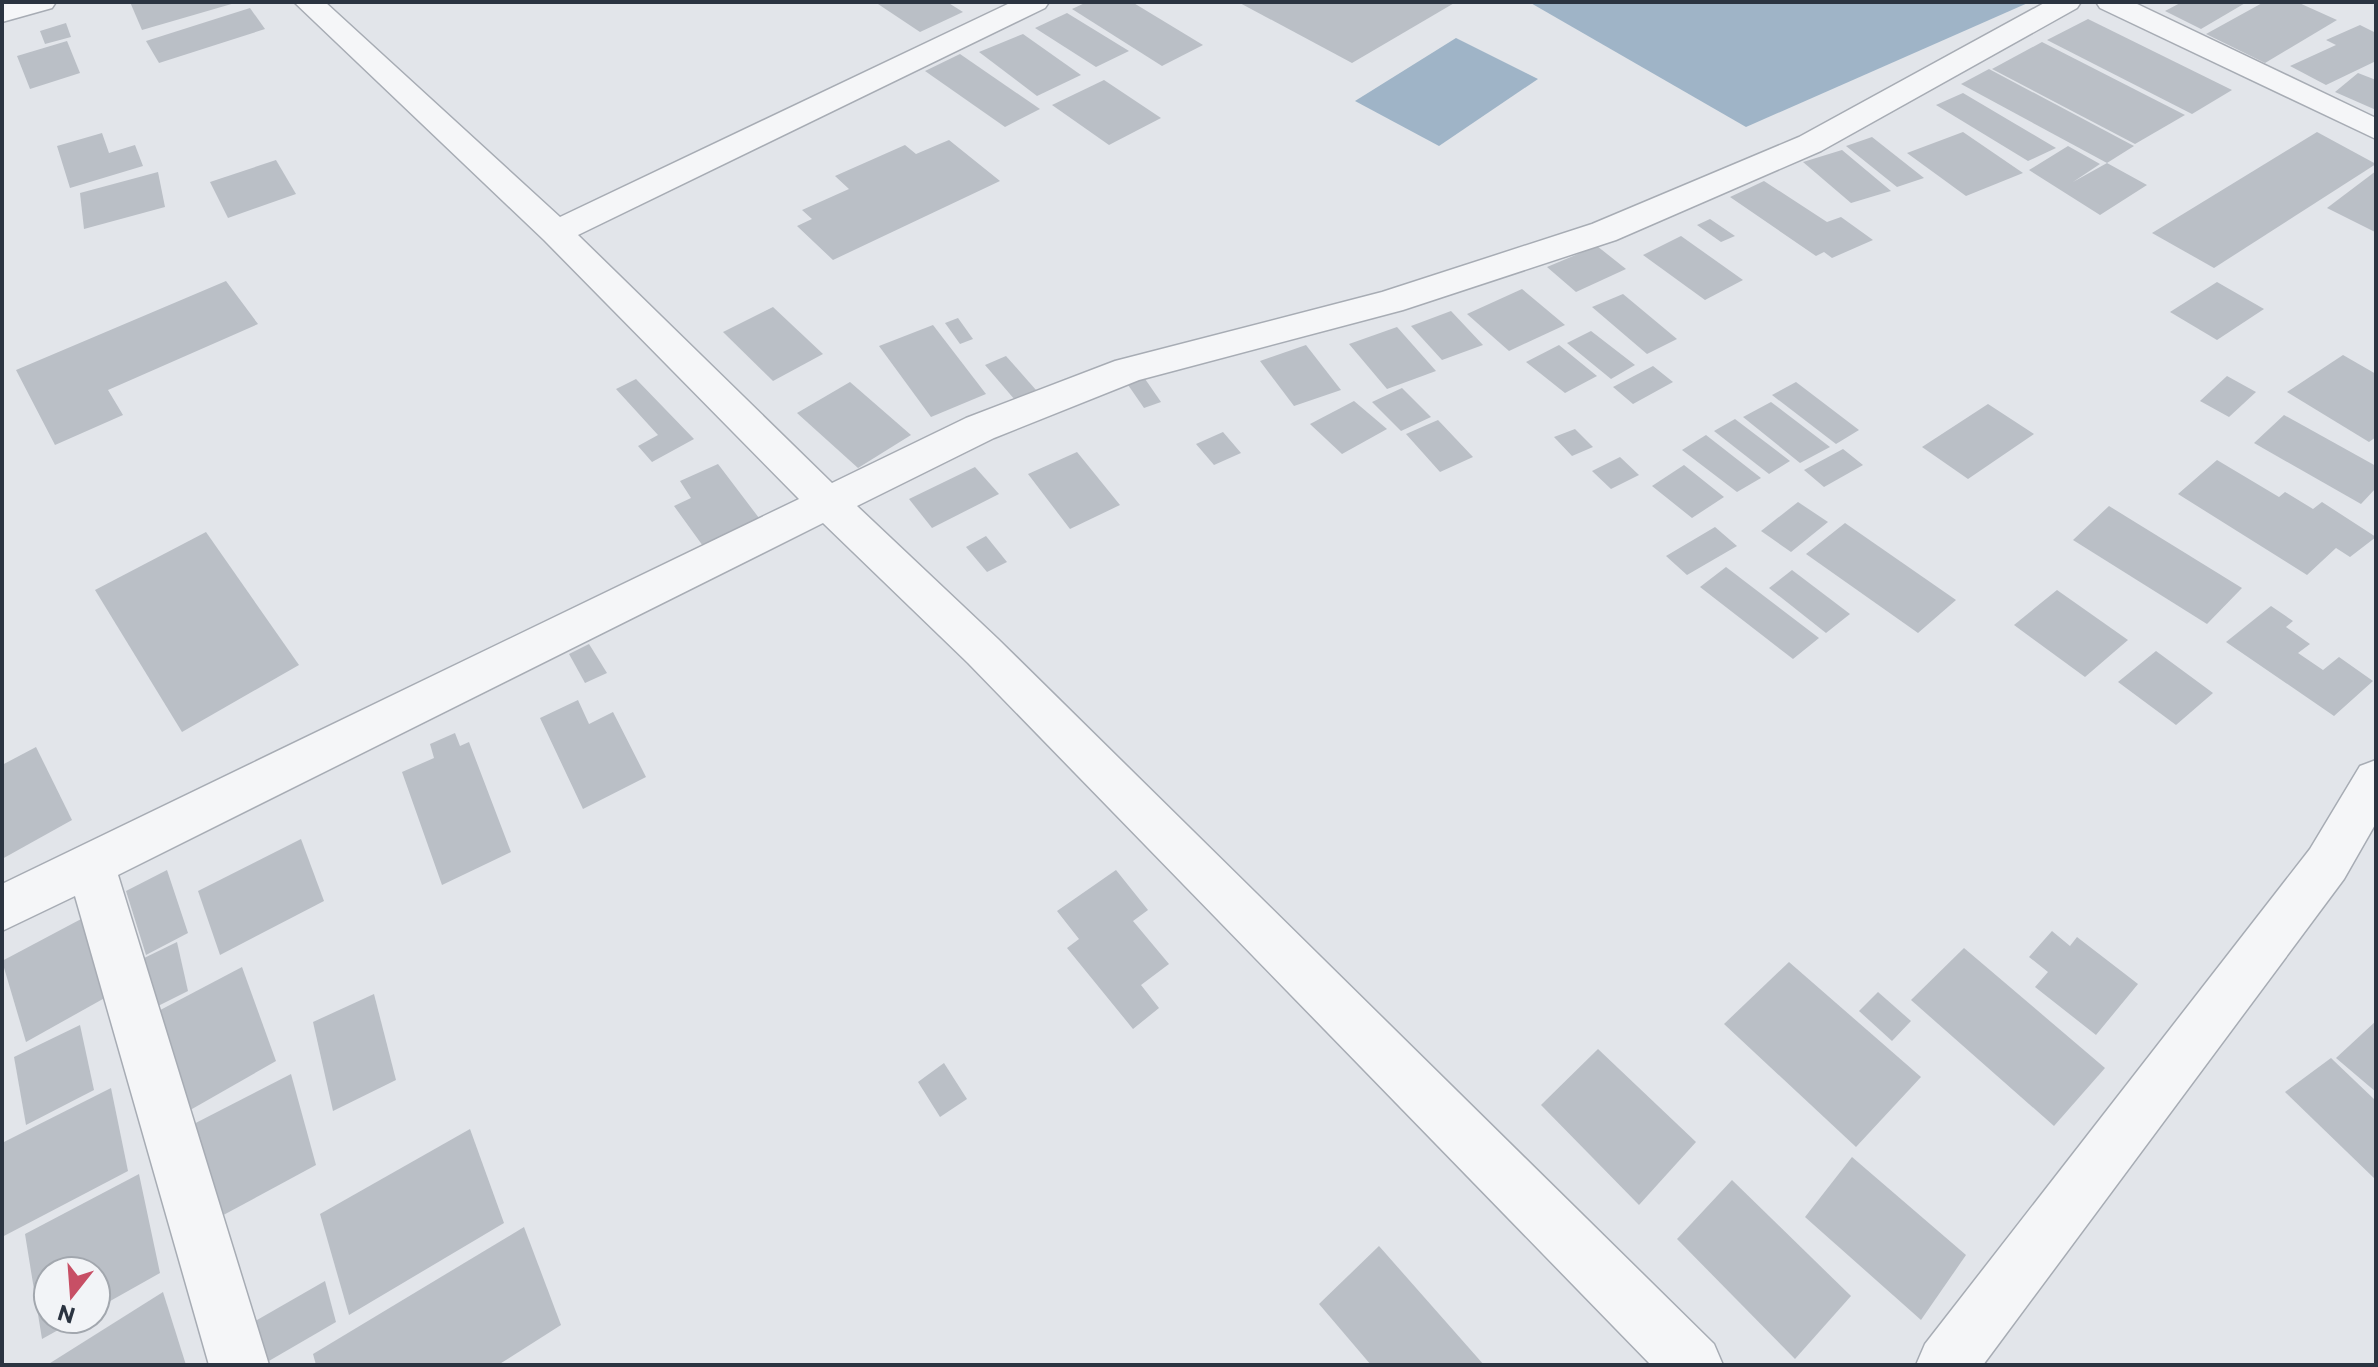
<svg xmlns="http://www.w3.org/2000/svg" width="2378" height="1367" viewBox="0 0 2378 1367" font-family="Commissioner,sans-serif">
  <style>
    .water { fill: #9fb4c7 }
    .building { fill: #babfc6 }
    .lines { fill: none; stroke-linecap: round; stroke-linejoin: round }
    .minor-casing { stroke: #a7acb4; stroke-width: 3 }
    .tertiary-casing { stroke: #a7acb4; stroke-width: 3 }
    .minor { fill: #f5f6f8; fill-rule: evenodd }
    .tertiary { fill: #f5f6f8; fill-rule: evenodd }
  </style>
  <rect width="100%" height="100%" fill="#e2e5ea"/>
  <g class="water">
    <path d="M1529,2H2030L1746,127Z"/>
    <path d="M1456,38L1538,79L1439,146L1355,101Z"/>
  </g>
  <g class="building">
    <path d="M130,2H235V3L142,30Z"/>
    <path d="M875,2H947L963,12L920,32Z"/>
    <path d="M1087,2H1132L1203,45L1162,66L1072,9Z"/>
    <path d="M1238,2H1456L1352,63Z"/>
    <path d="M2182,2H2247L2201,29L2165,11Z"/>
    <path d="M2264,2H2297L2337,20L2265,63L2206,34Z"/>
    <path d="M250,8L265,29L159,63L146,41Z"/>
    <path d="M1067,13L1129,51L1096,67L1035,28Z"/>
    <path d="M2088,19L2232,90L2192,114L2047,40Z"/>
    <path d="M66,23L71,37L45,44L40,31Z"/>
    <path d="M2360,25L2376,33V61L2326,85L2290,66L2336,45L2326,40Z"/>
    <path d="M1023,34L1081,75L1037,96L979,52Z"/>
    <path d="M67,41L80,73L30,89L17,56Z"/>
    <path d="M2042,42L2185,115L2135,144L1992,69Z"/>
    <path d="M960,54L1040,109L1005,127L925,71Z"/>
    <path d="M1989,69L2134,146L2107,163L1961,84Z"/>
    <path d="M2358,73L2376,80V110L2335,92Z"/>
    <path d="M1104,80L1161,118L1109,145L1052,105Z"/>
    <path d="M1963,93L2056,148L2028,161L1936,105Z"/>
    <path d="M1963,132L2023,173L1966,196L1907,153Z"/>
    <path d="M2317,132L2376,164L2214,268L2152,233Z"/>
    <path d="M102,133L109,153L135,145L143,166L70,188L57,146Z"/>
    <path d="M1872,137L1924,178L1897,187L1846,146Z"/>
    <path d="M949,140L1000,181L833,260L797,226L812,219L802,210L849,189L835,176L905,145L916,154Z"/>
    <path d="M2068,146L2100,164L2073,182L2107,163L2147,185L2100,215L2029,170Z"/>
    <path d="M1842,150L1891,191L1851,203L1803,162Z"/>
    <path d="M276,160L296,194L228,218L210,182Z"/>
    <path d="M2376,171L2375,232L2327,208Z"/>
    <path d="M158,172L165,207L84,229L80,193Z"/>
    <path d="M1764,181L1827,222L1841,217L1873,240L1832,258L1824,252L1816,256L1730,197Z"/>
    <path d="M1710,219L1735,236L1721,242L1697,225Z"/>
    <path d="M1681,236L1743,280L1705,300L1643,255Z"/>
    <path d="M1597,246L1626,269L1576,292L1547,267Z"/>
    <path d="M226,281L258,324L108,390L123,415L55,445L16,370Z"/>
    <path d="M2217,282L2264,309L2217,340L2170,312Z"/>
    <path d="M1522,289L1565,325L1509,351L1467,314Z"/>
    <path d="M1623,294L1677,339L1647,354L1592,307Z"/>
    <path d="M773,307L823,354L773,381L723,332Z"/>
    <path d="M1451,311L1483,345L1442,360L1411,326Z"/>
    <path d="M958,318L973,339L960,344L945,323Z"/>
    <path d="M933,325L986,394L931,417L879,346Z"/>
    <path d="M1397,327L1436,371L1387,389L1349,344Z"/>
    <path d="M1591,331L1635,365L1611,379L1567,343Z"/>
    <path d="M1306,345L1341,390L1294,406L1260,361Z"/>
    <path d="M1559,345L1597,376L1565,393L1526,362Z"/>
    <path d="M2343,355L2376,374V437L2369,442L2287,392Z"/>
    <path d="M1006,356L1036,390L1015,400L985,365Z"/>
    <path d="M1653,366L1673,382L1633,404L1613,387Z"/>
    <path d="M1143,376L1161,402L1144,408L1126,382Z"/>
    <path d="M2227,376L2256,392L2229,417L2200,401Z"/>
    <path d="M636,379L694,439L652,462L638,446L658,435L616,389Z"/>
    <path d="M850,382L911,435L858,468L797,413Z"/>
    <path d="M1796,382L1859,430L1836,444L1772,395Z"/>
    <path d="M1402,388L1431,417L1401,431L1372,402Z"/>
    <path d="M1354,401L1387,429L1342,454L1310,424Z"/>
    <path d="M1771,402L1830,447L1800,463L1743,417Z"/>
    <path d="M1988,404L2034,434L1968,479L1922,447Z"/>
    <path d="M2284,415L2376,466V488L2361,504L2254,443Z"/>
    <path d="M1735,419L1790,461L1769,474L1714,431Z"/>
    <path d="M1438,420L1473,457L1440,472L1406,434Z"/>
    <path d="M1575,429L1593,447L1572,456L1554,437Z"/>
    <path d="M1223,432L1241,453L1214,465L1196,444Z"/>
    <path d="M1706,435L1761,478L1737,492L1682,450Z"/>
    <path d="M1843,449L1863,465L1824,487L1804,470Z"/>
    <path d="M1077,452L1120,505L1070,529L1028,474Z"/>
    <path d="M1620,457L1639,475L1611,489L1592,471Z"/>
    <path d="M2217,460L2279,497L2285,492L2313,509L2322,502L2376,537L2350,557L2336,548L2307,575L2178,494Z"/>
    <path d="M718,464L759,518L703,546L674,506L691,498L680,481Z"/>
    <path d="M1684,465L1724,497L1692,518L1652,486Z"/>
    <path d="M975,467L999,494L932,528L909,499Z"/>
    <path d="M1798,502L1828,522L1791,552L1761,531Z"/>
    <path d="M2109,506L2242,588L2207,624L2073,540Z"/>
    <path d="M1845,523L1956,600L1918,633L1806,554Z"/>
    <path d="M1715,527L1737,546L1687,575L1666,556Z"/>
    <path d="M206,532L299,665L182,732L95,590Z"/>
    <path d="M986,536L1007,562L987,572L966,547Z"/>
    <path d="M1726,567L1819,638L1793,659L1700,587Z"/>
    <path d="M1792,570L1850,614L1826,633L1769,588Z"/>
    <path d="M2057,590L2128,640L2085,677L2014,625Z"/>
    <path d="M2271,606L2293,621L2286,627L2310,644L2298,653L2323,670L2339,657L2373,681L2334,716L2226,642Z"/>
    <path d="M589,644L607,673L585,683L569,654Z"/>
    <path d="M2156,651L2213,693L2176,725L2118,682Z"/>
    <path d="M578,700L589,724L613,712L646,777L583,809L540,718Z"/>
    <path d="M455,733L460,746L469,742L511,852L442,885L402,772L434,758L430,744Z"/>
    <path d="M36,747L72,820L2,859V765Z"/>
    <path d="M301,839L324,901L220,955L198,891Z"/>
    <path d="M167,870L188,933L146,955L126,891Z"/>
    <path d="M1116,870L1148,910L1133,921L1169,964L1141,985L1159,1008L1133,1029L1067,948L1079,939L1057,911Z"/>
    <path d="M83,918L110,995L26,1042L2,961Z"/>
    <path d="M2052,931L2070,946L2077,937L2138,984L2096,1035L2035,987L2048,972L2029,957Z"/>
    <path d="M177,942L188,991L150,1010L140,960Z"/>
    <path d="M1964,948L2105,1068L2054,1126L1911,1000Z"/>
    <path d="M1789,962L1921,1077L1856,1147L1724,1024Z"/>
    <path d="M242,967L276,1061L178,1117L147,1017Z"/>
    <path d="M1878,992L1911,1021L1892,1041L1859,1011Z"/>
    <path d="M374,994L396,1080L333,1111L313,1022Z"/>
    <path d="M2376,1021V1092L2336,1058Z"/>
    <path d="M80,1025L94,1090L26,1125L14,1057Z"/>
    <path d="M1598,1049L1696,1142L1639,1205L1541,1105Z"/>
    <path d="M2331,1058L2376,1101V1180L2285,1092Z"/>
    <path d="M944,1063L967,1099L940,1117L918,1082Z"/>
    <path d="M291,1074L316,1165L203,1226L182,1130Z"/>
    <path d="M111,1088L128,1171L2,1237V1143Z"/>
    <path d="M470,1129L504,1223L349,1315L320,1214Z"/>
    <path d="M1852,1157L1966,1255L1921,1320L1805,1217Z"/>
    <path d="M139,1174L160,1273L96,1309V1271H48V1319H78L42,1339L25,1234Z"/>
    <path d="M1732,1180L1851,1296L1795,1359L1677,1239Z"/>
    <path d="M524,1227L561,1325L498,1365H316L313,1354Z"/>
    <path d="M1379,1246L1484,1365H1371L1319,1304Z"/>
    <path d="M325,1281L336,1322L262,1365H245L238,1331Z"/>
    <path d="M163,1292L186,1365H47Z"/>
  </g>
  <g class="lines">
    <g class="minor-casing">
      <g id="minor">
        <path d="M10,2H56L52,8L2,22V4Z"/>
        <path d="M294,2H325L560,217L1012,2H1049L1045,8L578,235L832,483L966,418L1115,361L1382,292L1592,224L1799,137L2046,2H2081L2077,8L1821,151L1616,240L1403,310L1139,380L994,438L857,506L998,639L1714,1344L1723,1365H1651L968,663L823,523L118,875L269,1365H209L75,896L2,931V884L799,499L544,240Z"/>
      </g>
    </g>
    <g class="tertiary-casing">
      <g id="tertiary">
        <path d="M2096,2H2133L2376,118V139L2100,8Z"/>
        <path d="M2376,760V823L2344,879L1983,1365H1916L1925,1344L2310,849L2360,766Z"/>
      </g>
    </g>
    <use href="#minor" class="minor"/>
    <use href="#tertiary" class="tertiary"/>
  </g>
  <rect width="2378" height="1367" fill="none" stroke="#2b3441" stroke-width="8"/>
  <g transform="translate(72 1295) rotate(197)"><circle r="38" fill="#f2f4f7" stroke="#a2a7ae" stroke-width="2"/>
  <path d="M0-6L14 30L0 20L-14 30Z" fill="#c74f65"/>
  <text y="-12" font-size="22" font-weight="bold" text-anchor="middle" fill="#2b3441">N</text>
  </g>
</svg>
